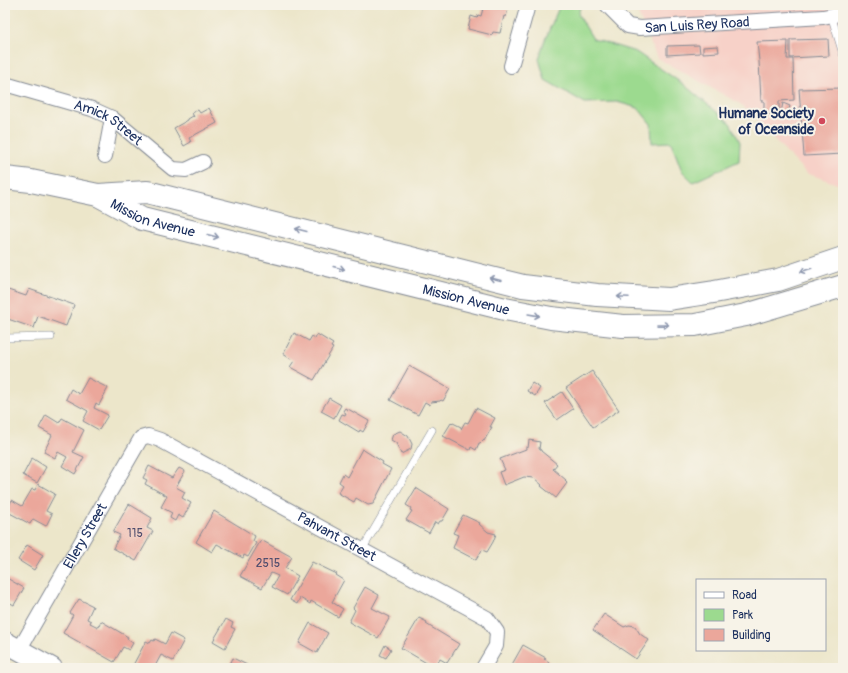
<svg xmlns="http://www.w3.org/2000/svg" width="848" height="673" viewBox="0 0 848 673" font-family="Pangolin,sans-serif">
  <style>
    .built { fill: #f7d1c8 }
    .green { fill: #9cda8f; stroke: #5c8476 }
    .building { fill: #eba79b }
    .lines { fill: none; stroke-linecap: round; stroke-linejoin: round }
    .service-casing { stroke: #848a94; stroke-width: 8 }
    .minor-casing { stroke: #848a94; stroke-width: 16 }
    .secondary-casing { stroke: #848a94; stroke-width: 22 }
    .primary-casing { stroke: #848a94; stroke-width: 24 }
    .service { stroke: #fff; stroke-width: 7 }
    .minor { stroke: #fff; stroke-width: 14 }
    .secondary { stroke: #fff; stroke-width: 20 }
    .primary { stroke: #fff; stroke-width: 22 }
    .oneway { stroke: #8d97ae }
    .poi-dot { fill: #d1495b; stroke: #f7f3e8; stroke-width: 1.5 }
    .labels { text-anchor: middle; stroke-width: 4; stroke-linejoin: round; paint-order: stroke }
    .number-label { font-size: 12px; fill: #4f4d6d }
    .street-label { font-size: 14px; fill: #1b2f5e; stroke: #f7f3e8 }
    .poi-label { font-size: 14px; font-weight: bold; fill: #1b2f5e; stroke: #f7f3e8; text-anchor: end }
  </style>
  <rect width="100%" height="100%" fill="#f7f3e8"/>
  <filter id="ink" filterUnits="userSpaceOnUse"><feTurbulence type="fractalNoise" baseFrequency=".025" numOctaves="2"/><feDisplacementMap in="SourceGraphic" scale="8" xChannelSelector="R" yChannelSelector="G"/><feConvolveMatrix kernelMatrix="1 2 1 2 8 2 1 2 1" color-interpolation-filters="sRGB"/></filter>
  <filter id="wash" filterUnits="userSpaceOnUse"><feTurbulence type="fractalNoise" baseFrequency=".012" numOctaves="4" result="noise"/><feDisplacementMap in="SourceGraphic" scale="16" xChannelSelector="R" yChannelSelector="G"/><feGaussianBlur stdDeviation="0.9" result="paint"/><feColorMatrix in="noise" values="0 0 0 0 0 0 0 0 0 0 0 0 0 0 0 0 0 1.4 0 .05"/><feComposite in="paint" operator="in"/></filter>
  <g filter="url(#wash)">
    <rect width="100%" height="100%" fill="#ece6ca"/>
    <path class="built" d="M630,5H843V186L806,173L742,105L657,58L638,14Z"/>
    <path class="green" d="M560,5H581L578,14L593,39L636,52L683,84L730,123L740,142L739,161L693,182L682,171L671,142L652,143L651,124L638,108L617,102L585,103L545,80L539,59L544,42Z"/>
    <g id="blocks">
      <g class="building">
        <path d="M484,5H509L506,17L504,16L500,33L493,32L492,35L468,29L471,16L477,18L478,15L481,16Z"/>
        <path d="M828,39L829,56L790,58V40Z"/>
        <path d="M788,41L787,59H793L794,100L779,101V114L764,115V101H761L759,61L757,42Z"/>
        <path d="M699,45L700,53L667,55V46Z"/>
        <path d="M718,46L719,52L703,53V47Z"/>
        <path d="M843,88V154L804,156L799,89Z"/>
        <path d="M783,103L790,106L786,119L780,117Z"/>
        <path d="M209,108L217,123L189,138L191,142L184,146L174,128L188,120V119L193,116L194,117L192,113L198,110L200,113Z"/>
        <path d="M5,289L26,296L29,289L74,305L66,326L38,316L34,328L5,318Z"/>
        <path d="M294,333L309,341L312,336L315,338L317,334L333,344L331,347L333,348L314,380L290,367L294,361L283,354Z"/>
        <path d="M409,366L450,389L443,401L441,400L440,401L431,402L430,405L425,402L418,415L390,400Z"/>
        <path d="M592,371L619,410L593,427L566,388Z"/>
        <path d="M88,378L108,388L99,405L96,403L94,408L108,415L99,430L83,421L88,411L66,399L71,389L79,394Z"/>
        <path d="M532,383L540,388L535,396L527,391Z"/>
        <path d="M562,392L573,409L557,420L545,403Z"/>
        <path d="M329,398L341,405L334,418L321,411Z"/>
        <path d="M345,408L348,410V409L369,421L363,432L360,430L359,432L339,420L342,414L345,415L346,413L343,411Z"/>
        <path d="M476,408L495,418L490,427H492L484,441L483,440L480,443H479L476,450L471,447L470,450L443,436L451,423L452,424L453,423L461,427V429L465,422L468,423Z"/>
        <path d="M46,415L59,423L62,418L84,430L73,452L84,457L75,474L62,466L67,457L58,452L55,458L44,452L52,435L39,428Z"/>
        <path d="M400,431L408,436L412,444L411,449L401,454L396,443L391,440L393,434Z"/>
        <path d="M529,440L540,442L539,449L541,450V451L557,464L553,469L566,480L565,481L567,483L556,498L541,486L542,485L534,478L524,477L504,485L499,472L505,470L500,459L526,449V447L528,448Z"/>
        <path d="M362,449L383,462L382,464L391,469L373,504L368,505L356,498L354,502L338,493L343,485L339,482L343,474L347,477Z"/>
        <path d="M32,458L46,467L37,483L23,475Z"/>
        <path d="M149,466L172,478L179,468L185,471L176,487L185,492L182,498L191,503L183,518L178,515L175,521L170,518L172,513L161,507L167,496L145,484L147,480L143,478Z"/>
        <path d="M38,484L55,494L46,511L52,514L46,526L33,519L30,524L6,511L12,500L22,506L32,489L35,490Z"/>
        <path d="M416,488L449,509L442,521H440L438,524L435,522L429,533L406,520L412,511L410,510L411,508L406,505Z"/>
        <path d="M129,504L152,518L147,528L153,531L136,561L113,548L120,535L113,532Z"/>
        <path d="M214,511L255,536L253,541L256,543L248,557L244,555L243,558L217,544L212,552L196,542Z"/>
        <path d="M463,515L480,523L479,524L488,532L496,534L493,542L487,552L482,550L476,560L453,548L458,535L453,533Z"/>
        <path d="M261,540L292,557L285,568L298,576L287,595L272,587L278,576L271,573L262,588L240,576Z"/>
        <path d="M27,545L43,555L34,570L18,560Z"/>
        <path d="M312,562L337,574L336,575L344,580L332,602L343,609L338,617L311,601L310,604L300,598L297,604L290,600Z"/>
        <path d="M5,577L24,588L14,605L5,600Z"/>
        <path d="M365,587L379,595L372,608L390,617L378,638L349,622L355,610L353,608Z"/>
        <path d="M79,599L93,606L87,619L91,621L90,623L98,627L101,621L128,637L127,639L133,643L129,650L123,647L114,662L63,633L73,615L70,613Z"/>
        <path d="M604,614L624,627L629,625L635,626L640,634L649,640L636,659L593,630Z"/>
        <path d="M419,618L427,622L426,624L459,644L447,663L440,659L435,668L401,648Z"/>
        <path d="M226,619L233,623L231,627L235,629L225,648L213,641Z"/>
        <path d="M310,623L328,633L317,653L299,643Z"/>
        <path d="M171,633L184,640L173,661L161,655L154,668L132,667L146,641L150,643L152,640L154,641L155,639L165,644Z"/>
        <path d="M385,645L391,649L386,658L380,655Z"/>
        <path d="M523,645L546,658L544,659L548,661L549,666L548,668H510Z"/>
        <path d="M233,658L247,665L245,668H228Z"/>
      </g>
    </g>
  </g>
  <g filter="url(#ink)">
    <use href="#blocks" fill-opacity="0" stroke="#848a94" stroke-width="1"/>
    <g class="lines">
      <g class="service-casing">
        <g id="service">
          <path d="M831,15L843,54"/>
          <path d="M5,338L51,337"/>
          <path d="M362,550L432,430"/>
        </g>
      </g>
      <g class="minor-casing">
        <g id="minor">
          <path id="s1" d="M607,5L628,26L640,28L823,17L843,13"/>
          <path d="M511,66L528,5"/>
          <path id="s2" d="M5,84L92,109L112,118L173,169L186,170L203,162"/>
          <path d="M105,156L112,118"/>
          <path id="s3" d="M19,650L141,438L148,436L160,440L487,618L497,632L496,646L483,668"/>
        </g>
      </g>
      <g class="secondary-casing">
        <path id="secondary" d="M5,642L52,668"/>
      </g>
      <g class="primary-casing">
        <g id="primary">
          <path d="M5,178L31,181L98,195L147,192L523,286L597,295L669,299L714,292L778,280L843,258"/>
          <path id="s4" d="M98,195L142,219L505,309L551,318L623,326L695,325L746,315L843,286"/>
        </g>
      </g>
      <use href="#service" class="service"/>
      <use href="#minor" class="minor"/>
      <use href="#secondary" class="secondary"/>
      <use href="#primary" class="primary"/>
    </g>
    <defs><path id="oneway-shaft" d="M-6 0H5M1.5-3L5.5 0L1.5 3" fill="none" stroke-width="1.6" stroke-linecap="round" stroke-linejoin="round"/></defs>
    <g class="oneway">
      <use href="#oneway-shaft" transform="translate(301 230) rotate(-166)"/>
      <use href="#oneway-shaft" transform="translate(213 236) rotate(14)"/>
      <use href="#oneway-shaft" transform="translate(339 268) rotate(14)"/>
      <use href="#oneway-shaft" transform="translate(806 270) rotate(162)"/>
      <use href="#oneway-shaft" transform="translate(495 279) rotate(-166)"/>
      <use href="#oneway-shaft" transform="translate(623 297) rotate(-177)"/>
      <use href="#oneway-shaft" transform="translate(534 315) rotate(10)"/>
      <use href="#oneway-shaft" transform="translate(663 325) rotate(-1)"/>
    </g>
  </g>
  <circle class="poi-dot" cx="822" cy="121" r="4"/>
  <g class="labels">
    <g class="number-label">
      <text x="135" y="537">115</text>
      <text x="268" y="567">2515</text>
    </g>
    <g class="street-label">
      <text dy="5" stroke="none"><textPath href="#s1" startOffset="99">San Luis Rey Road</textPath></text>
      <text dy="5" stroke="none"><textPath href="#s2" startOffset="111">Amick Street</textPath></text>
      <text dy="5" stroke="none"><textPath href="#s4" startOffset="60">Mission Avenue</textPath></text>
      <text dy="5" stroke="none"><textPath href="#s4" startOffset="384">Mission Avenue</textPath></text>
      <text dy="5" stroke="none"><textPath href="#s3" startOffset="132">Ellery Street</textPath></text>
      <text dy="5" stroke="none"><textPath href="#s3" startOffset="466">Pahvant Street</textPath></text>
    </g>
    <g class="poi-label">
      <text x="814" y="118">Humane Society<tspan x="814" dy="16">of Oceanside</tspan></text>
    </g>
  </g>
  <rect width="848" height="673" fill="none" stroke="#f7f3e8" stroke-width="20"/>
  <rect x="696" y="579" width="130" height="72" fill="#f7f3e8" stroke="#9fa5b1"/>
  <rect x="704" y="592" width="20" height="6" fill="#ffffff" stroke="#9fa5b1"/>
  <text x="732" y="599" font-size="12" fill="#1b2f5e">Road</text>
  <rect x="704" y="609" width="20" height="12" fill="#9cda8f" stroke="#9fa5b1"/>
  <text x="732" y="619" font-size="12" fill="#1b2f5e">Park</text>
  <rect x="704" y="629" width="20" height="12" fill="#eba79b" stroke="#9fa5b1"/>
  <text x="732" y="639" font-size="12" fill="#1b2f5e">Building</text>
</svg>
